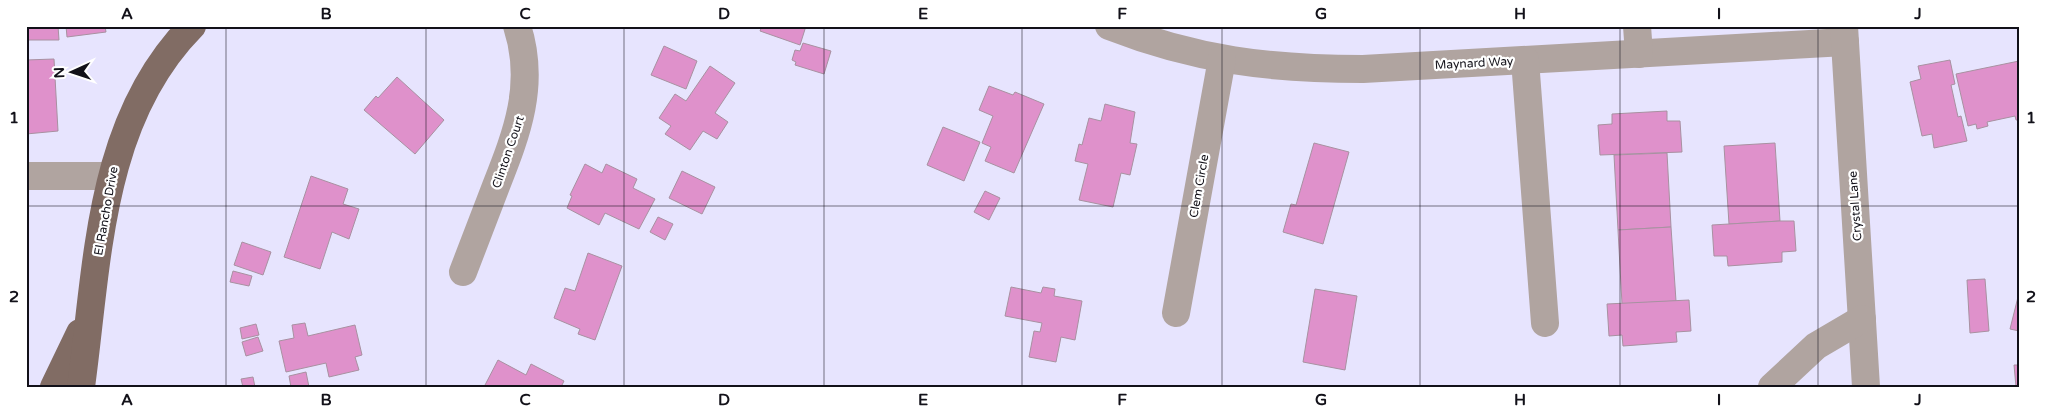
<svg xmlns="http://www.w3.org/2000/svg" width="2045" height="413" viewBox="0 0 2045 413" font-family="'Varela Round',sans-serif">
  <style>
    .building { fill: #df91cb; stroke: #a891a1 }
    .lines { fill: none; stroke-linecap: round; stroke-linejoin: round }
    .minor { stroke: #b0a4a0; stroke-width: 28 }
    .major { stroke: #816c64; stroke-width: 28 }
    .grid { fill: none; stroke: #121119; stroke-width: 1; stroke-opacity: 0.55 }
    .labels { text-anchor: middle; stroke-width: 4.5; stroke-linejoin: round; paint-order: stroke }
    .street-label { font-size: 12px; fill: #121119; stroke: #fff }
    .neatline { fill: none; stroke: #121119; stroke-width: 2 }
    .grid-label { font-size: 16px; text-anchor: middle; font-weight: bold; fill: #121119 }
  </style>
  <rect width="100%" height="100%" fill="#e7e4fe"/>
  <g class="building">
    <path d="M26,26H58L59,40H26Z"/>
    <path d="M66,26H105L106,32L67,37Z"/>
    <path d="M762,26H806L800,45L760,31Z"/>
    <path d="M803,43L831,51L824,74L795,65L796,62L792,60L795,50L800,51Z"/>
    <path d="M664,46L697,61L686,89L651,75Z"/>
    <path d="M54,59L58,131L26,134V60Z"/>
    <path d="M1950,60L1955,84L1951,85L1958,117L1961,116L1967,141L1934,148L1932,134L1922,136L1910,82L1921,79L1918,66Z"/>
    <path d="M2019,61V120H2016L2015,116L1987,122L1988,126L1977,129L1976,124L1968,126L1956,74Z"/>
    <path d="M710,66L735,83L715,113L728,122L717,139L703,131L690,150L665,134L671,126L659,118L675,94L686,101Z"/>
    <path d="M397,77L444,120L415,154L364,110L376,96L378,98Z"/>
    <path d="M989,86L1013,95L1015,92L1044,104L1014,173L985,161L991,147L982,143L993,116L979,110Z"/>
    <path d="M1105,104L1135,112L1130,143L1137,144L1130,175L1121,173L1113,207L1079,200L1088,164L1075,161L1079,144L1082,145L1089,118L1101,121Z"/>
    <path d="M1667,111V121H1680L1682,152L1600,155L1598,125L1612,124V114Z"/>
    <path d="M943,127L980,142L964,181L927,165Z"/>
    <path d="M1314,143L1349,152L1323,244L1283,232L1291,204L1296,205Z"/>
    <path d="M1775,143L1780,221L1729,224L1724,146Z"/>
    <path d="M1667,153L1671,227L1618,230L1614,155Z"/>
    <path d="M585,164L602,173L606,164L637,179L633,188L655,199L639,229L605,213L599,225L567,208L572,196L570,195Z"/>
    <path d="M682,171L715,187L702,214L669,198Z"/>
    <path d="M311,176L348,189L343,204L359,209L349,239L332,232L320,269L284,257Z"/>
    <path d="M985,191L1000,198L989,220L974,212Z"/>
    <path d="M658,217L673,224L665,240L650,232Z"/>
    <path d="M1780,221H1794L1796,251L1782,252V262L1728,266L1727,256H1714L1712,225Z"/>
    <path d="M1671,227L1676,301L1622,304L1618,230Z"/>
    <path d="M242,242L271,252L263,275L234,265Z"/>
    <path d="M588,253L622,266L595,340L578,334L580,329L554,318L565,288L575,291Z"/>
    <path d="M233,271L252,276L249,286L230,282Z"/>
    <path d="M1985,279L1989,331L1970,333L1967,280Z"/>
    <path d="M1011,287L1041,293L1043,287L1055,289L1054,296L1082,301L1075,340L1061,337L1056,362L1029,357L1034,331L1040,332L1042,323L1005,316Z"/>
    <path d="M1315,289L1357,296L1345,370L1303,362Z"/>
    <path d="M2019,293V331L2010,329Z"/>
    <path d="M1689,300L1691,331L1676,332L1677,342L1623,346L1622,335L1609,336L1607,304Z"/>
    <path d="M305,323L308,336L355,325L362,355L355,357L359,370L329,377L326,363L286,372L279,341L294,338L292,325Z"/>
    <path d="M256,324L259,335L242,339L240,328Z"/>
    <path d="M258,337L263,351L246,356L242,342Z"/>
    <path d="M498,360L526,375L531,364L564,381L561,387H484Z"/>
    <path d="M2014,365H2019V387H2016Z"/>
    <path d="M306,372L309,387H291L289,376Z"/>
    <path d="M253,377L255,387H243L241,379Z"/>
  </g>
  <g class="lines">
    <g class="minor">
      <path d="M1109,26C1196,60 1270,69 1363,69L1845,42"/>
      <path d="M1637,26L1639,54"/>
      <path d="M1844,26L1866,387"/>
      <path d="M1525,60L1545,323"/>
      <path d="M26,176H111"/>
      <path d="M463,272C474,244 485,215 496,186C517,133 536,84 517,26"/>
      <path d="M1176,313L1222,59"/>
      <path d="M1772,387L1816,346L1862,319"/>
    </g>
    <g class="major">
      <path d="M54,387L80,333"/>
      <path d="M81,387C98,263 98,121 192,26"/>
    </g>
  </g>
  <path class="grid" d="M226,26V387M426,26V387M624,26V387M824,26V387M1022,26V387M1222,26V387M1420,26V387M1620,26V387M1818,26V387M26,206H2019"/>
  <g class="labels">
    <g class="street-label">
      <text transform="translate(1474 63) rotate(-3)" y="4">Maynard Way</text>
      <text transform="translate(508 152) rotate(-71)" y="4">Clinton Court</text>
      <text transform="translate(1199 186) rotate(-80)" y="4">Clem Circle</text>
      <text transform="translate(1855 206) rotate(-94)" y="4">Crystal Lane</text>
      <text transform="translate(106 211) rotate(-80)" y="4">El Rancho Drive</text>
    </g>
  </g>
  <rect width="2045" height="413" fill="none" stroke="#ffffff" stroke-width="55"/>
  <g transform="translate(72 72) rotate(267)" stroke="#ffffff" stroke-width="4" paint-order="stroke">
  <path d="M0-4L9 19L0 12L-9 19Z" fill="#121119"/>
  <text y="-8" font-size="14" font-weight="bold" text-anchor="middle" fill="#121119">N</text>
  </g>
  <rect x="28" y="28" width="1990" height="358" class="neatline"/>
  <g class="grid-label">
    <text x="127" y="19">A</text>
    <text x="326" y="19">B</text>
    <text x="525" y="19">C</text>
    <text x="724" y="19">D</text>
    <text x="923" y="19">E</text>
    <text x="1122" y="19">F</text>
    <text x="1321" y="19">G</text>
    <text x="1520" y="19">H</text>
    <text x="1719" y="19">I</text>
    <text x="1918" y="19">J</text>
    <text x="14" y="123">1</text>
    <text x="2031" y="123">1</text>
    <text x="14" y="302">2</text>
    <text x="2031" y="302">2</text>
    <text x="127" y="405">A</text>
    <text x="326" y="405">B</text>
    <text x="525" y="405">C</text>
    <text x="724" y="405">D</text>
    <text x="923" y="405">E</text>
    <text x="1122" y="405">F</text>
    <text x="1321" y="405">G</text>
    <text x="1520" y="405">H</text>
    <text x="1719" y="405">I</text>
    <text x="1918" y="405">J</text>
  </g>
</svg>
